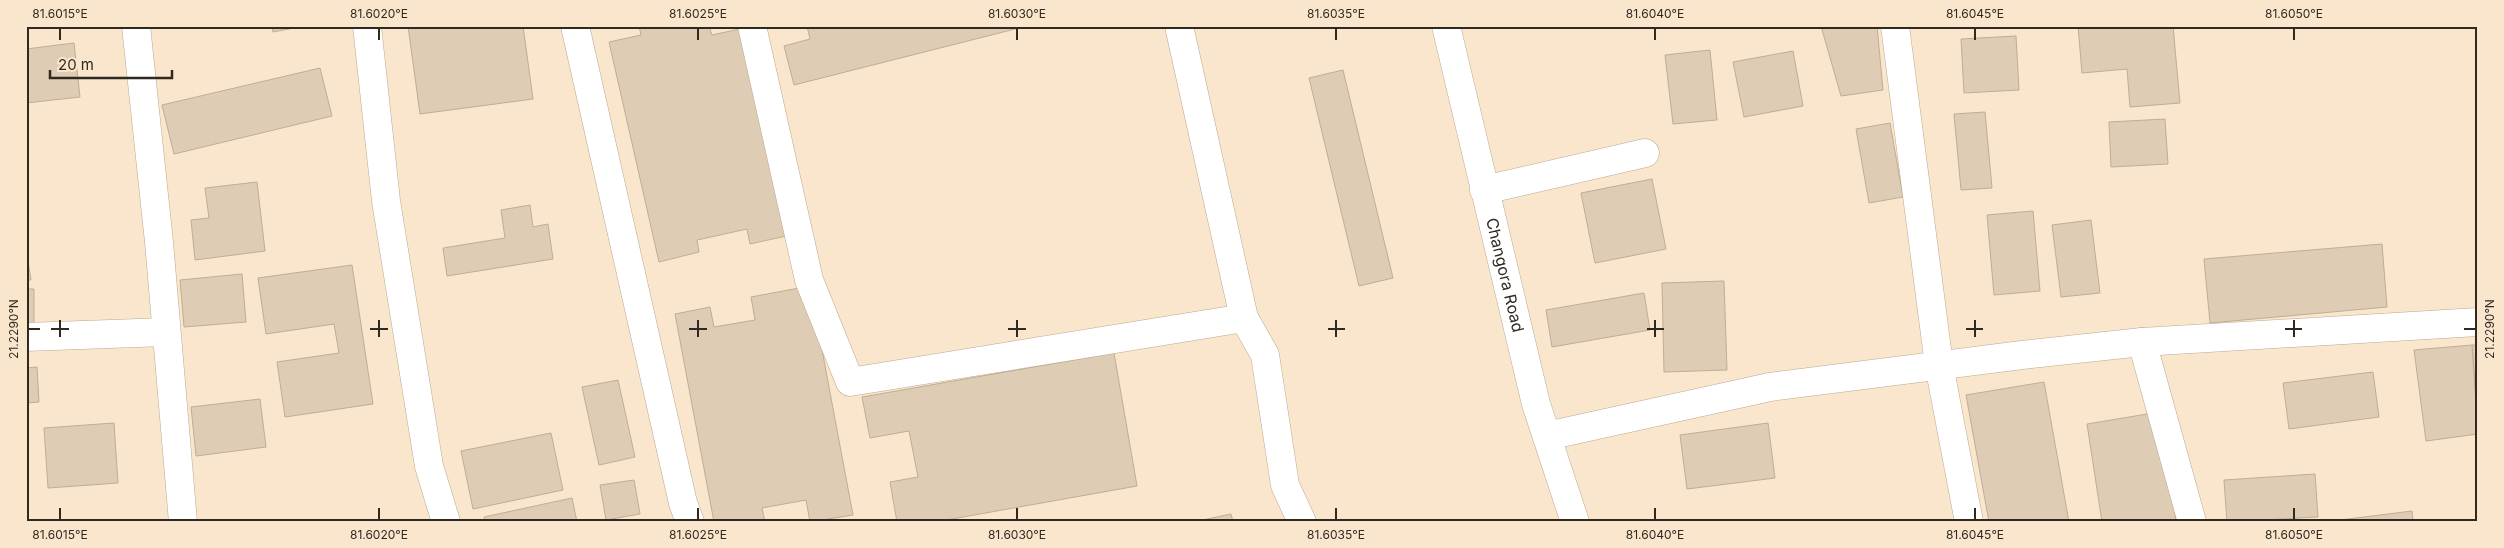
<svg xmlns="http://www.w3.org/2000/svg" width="2504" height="548" viewBox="0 0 2504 548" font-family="Inter,sans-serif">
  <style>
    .building { fill: #dfccb4; stroke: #bfad95 }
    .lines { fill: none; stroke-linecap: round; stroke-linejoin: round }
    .minor-casing { stroke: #bba991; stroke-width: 29 }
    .tertiary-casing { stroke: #bba991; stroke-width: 29 }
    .minor { stroke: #fff; stroke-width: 28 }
    .tertiary { stroke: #fff; stroke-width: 28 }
    .ticks { fill: none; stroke: #302920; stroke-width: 2 }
    .labels { text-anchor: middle; stroke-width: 4; stroke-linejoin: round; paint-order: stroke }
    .street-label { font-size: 16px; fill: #302920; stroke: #f9e6cc }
    .neatline { fill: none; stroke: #302920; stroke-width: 2 }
    .ticks-label { font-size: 12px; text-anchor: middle; fill: #302920 }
  </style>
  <rect width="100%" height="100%" fill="#f9e6cc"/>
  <g class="building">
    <path d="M272,26H304L273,32Z"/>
    <path d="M408,26H523L533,99L420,114Z"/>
    <path d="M639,26H709L712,35L749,27L795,234L750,244L747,229L697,240L699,252L659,262L609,42L641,35Z"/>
    <path d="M807,26H1019V28L794,85L784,46L810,39Z"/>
    <path d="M1821,26H1877L1883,90L1841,96Z"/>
    <path d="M2078,26H2173L2180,103L2130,107L2127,69L2082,73Z"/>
    <path d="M2016,36L2019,90L1964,93L1961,39Z"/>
    <path d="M74,43L80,97L26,103V49Z"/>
    <path d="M1710,50L1717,120L1673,124L1665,55Z"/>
    <path d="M1793,51L1803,106L1744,117L1733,62Z"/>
    <path d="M320,68L332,116L174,154L162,105Z"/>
    <path d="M1343,70L1393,278L1359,286L1309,78Z"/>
    <path d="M1985,112L1992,188L1961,190L1954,114Z"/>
    <path d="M2165,119L2168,164L2111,167L2109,122Z"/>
    <path d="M1890,123L1903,197L1869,203L1856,129Z"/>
    <path d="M1652,179L1666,249L1595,263L1581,193Z"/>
    <path d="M257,182L265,251L195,260L191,220L209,218L205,188Z"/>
    <path d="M530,205L533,227L548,224L553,259L447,276L443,248L505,238L501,210Z"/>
    <path d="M2033,211L2040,291L1994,295L1987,215Z"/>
    <path d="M2091,220L2100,293L2061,297L2052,225Z"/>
    <path d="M2382,244L2387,307L2210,323L2204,259Z"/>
    <path d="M26,249L31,280H26Z"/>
    <path d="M352,265L373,404L285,417L277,362L339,353L334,324L266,334L258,278Z"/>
    <path d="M242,274L246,322L184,327L180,280Z"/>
    <path d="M1724,281L1727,370L1664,372L1662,283Z"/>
    <path d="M810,286L853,515L810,522L806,500L762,508L765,522H714L675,314L710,307L714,327L755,320L751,297Z"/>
    <path d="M26,289H34V325L26,326Z"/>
    <path d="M1644,293L1650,330L1552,347L1546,310Z"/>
    <path d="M2472,345H2478V427Z"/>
    <path d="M2472,345L2478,434L2426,441L2414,350Z"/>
    <path d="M1114,353L1137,486L935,522H897L890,482L918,477L909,431L870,438L862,397Z"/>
    <path d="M37,367L39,402L26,403V368Z"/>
    <path d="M2373,372L2379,417L2289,429L2283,383Z"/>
    <path d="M618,380L635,457L599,465L582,387Z"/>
    <path d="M2044,382L2069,522H1989L1966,395Z"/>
    <path d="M260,399L266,447L196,456L191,407Z"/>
    <path d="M2159,412L2176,521L2102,522L2087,424Z"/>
    <path d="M114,423L118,483L48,488L44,428Z"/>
    <path d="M1768,423L1775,478L1687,489L1680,435Z"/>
    <path d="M551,433L563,490L473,509L461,451Z"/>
    <path d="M2315,474L2318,517L2227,522L2224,480Z"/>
    <path d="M634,480L640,514L606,520L600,485Z"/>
    <path d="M572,498L577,522H485L484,517Z"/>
    <path d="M2412,511L2413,522H2324Z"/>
    <path d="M1231,514L1233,522H1193Z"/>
  </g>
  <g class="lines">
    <g class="minor-casing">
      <g id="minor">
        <path d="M136,26L159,242L183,522"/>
        <path d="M367,26L386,201L429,466L446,522"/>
        <path d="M575,26L683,503L690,522"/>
        <path d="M752,26L809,280L850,382L1244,318"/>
        <path d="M1179,26L1244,318L1265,355L1285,485L1302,522"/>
        <path d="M1895,26L1939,365L1969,522"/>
        <path d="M1484,190L1645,153"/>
        <path d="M26,337L166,332"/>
        <path d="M2142,342L2192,522"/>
        <path d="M1547,436L1770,387L2022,355L2142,342L2478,322"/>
      </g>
    </g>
    <g class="tertiary-casing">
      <g id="tertiary">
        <path id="s1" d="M1446,26L1536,404L1575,522"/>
      </g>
    </g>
    <use href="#minor" class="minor"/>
    <use href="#tertiary" class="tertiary"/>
  </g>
  <path class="ticks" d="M60,28V40M379,28V40M698,28V40M1017,28V40M1336,28V40M1655,28V40M1975,28V40M2294,28V40M60,320V337M379,320V337M698,320V337M1017,320V337M1336,320V337M1655,320V337M1975,320V337M2294,320V337M28,329H40M51,329H69M370,329H388M689,329H707M1008,329H1026M1328,329H1345M1647,329H1664M1966,329H1983M2285,329H2302M2464,329H2476M60,508V520M379,508V520M698,508V520M1017,508V520M1336,508V520M1655,508V520M1975,508V520M2294,508V520"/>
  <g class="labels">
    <g class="street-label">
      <text dy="6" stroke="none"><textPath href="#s1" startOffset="256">Changora Road</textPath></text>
    </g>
  </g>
  <rect width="2504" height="548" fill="none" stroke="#f9e6cc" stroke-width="55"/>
  <path d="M50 70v8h122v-8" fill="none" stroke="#302920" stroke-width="2.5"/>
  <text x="58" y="70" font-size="15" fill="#302920" stroke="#f9e6cc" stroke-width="4" paint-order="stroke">20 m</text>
  <rect x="28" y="28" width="2448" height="492" class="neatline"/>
  <g class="ticks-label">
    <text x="60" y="18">81.6015°E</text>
    <text x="379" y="18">81.6020°E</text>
    <text x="698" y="18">81.6025°E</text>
    <text x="1017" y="18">81.6030°E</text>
    <text x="1336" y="18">81.6035°E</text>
    <text x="1655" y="18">81.6040°E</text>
    <text x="1975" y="18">81.6045°E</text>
    <text x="2294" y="18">81.6050°E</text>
    <text transform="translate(14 329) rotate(-90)" y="4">21.2290°N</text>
    <text transform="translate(2490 329) rotate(-90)" y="4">21.2290°N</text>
    <text x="60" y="539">81.6015°E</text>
    <text x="379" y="539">81.6020°E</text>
    <text x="698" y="539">81.6025°E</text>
    <text x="1017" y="539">81.6030°E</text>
    <text x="1336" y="539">81.6035°E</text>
    <text x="1655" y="539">81.6040°E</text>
    <text x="1975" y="539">81.6045°E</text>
    <text x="2294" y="539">81.6050°E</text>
  </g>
</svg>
